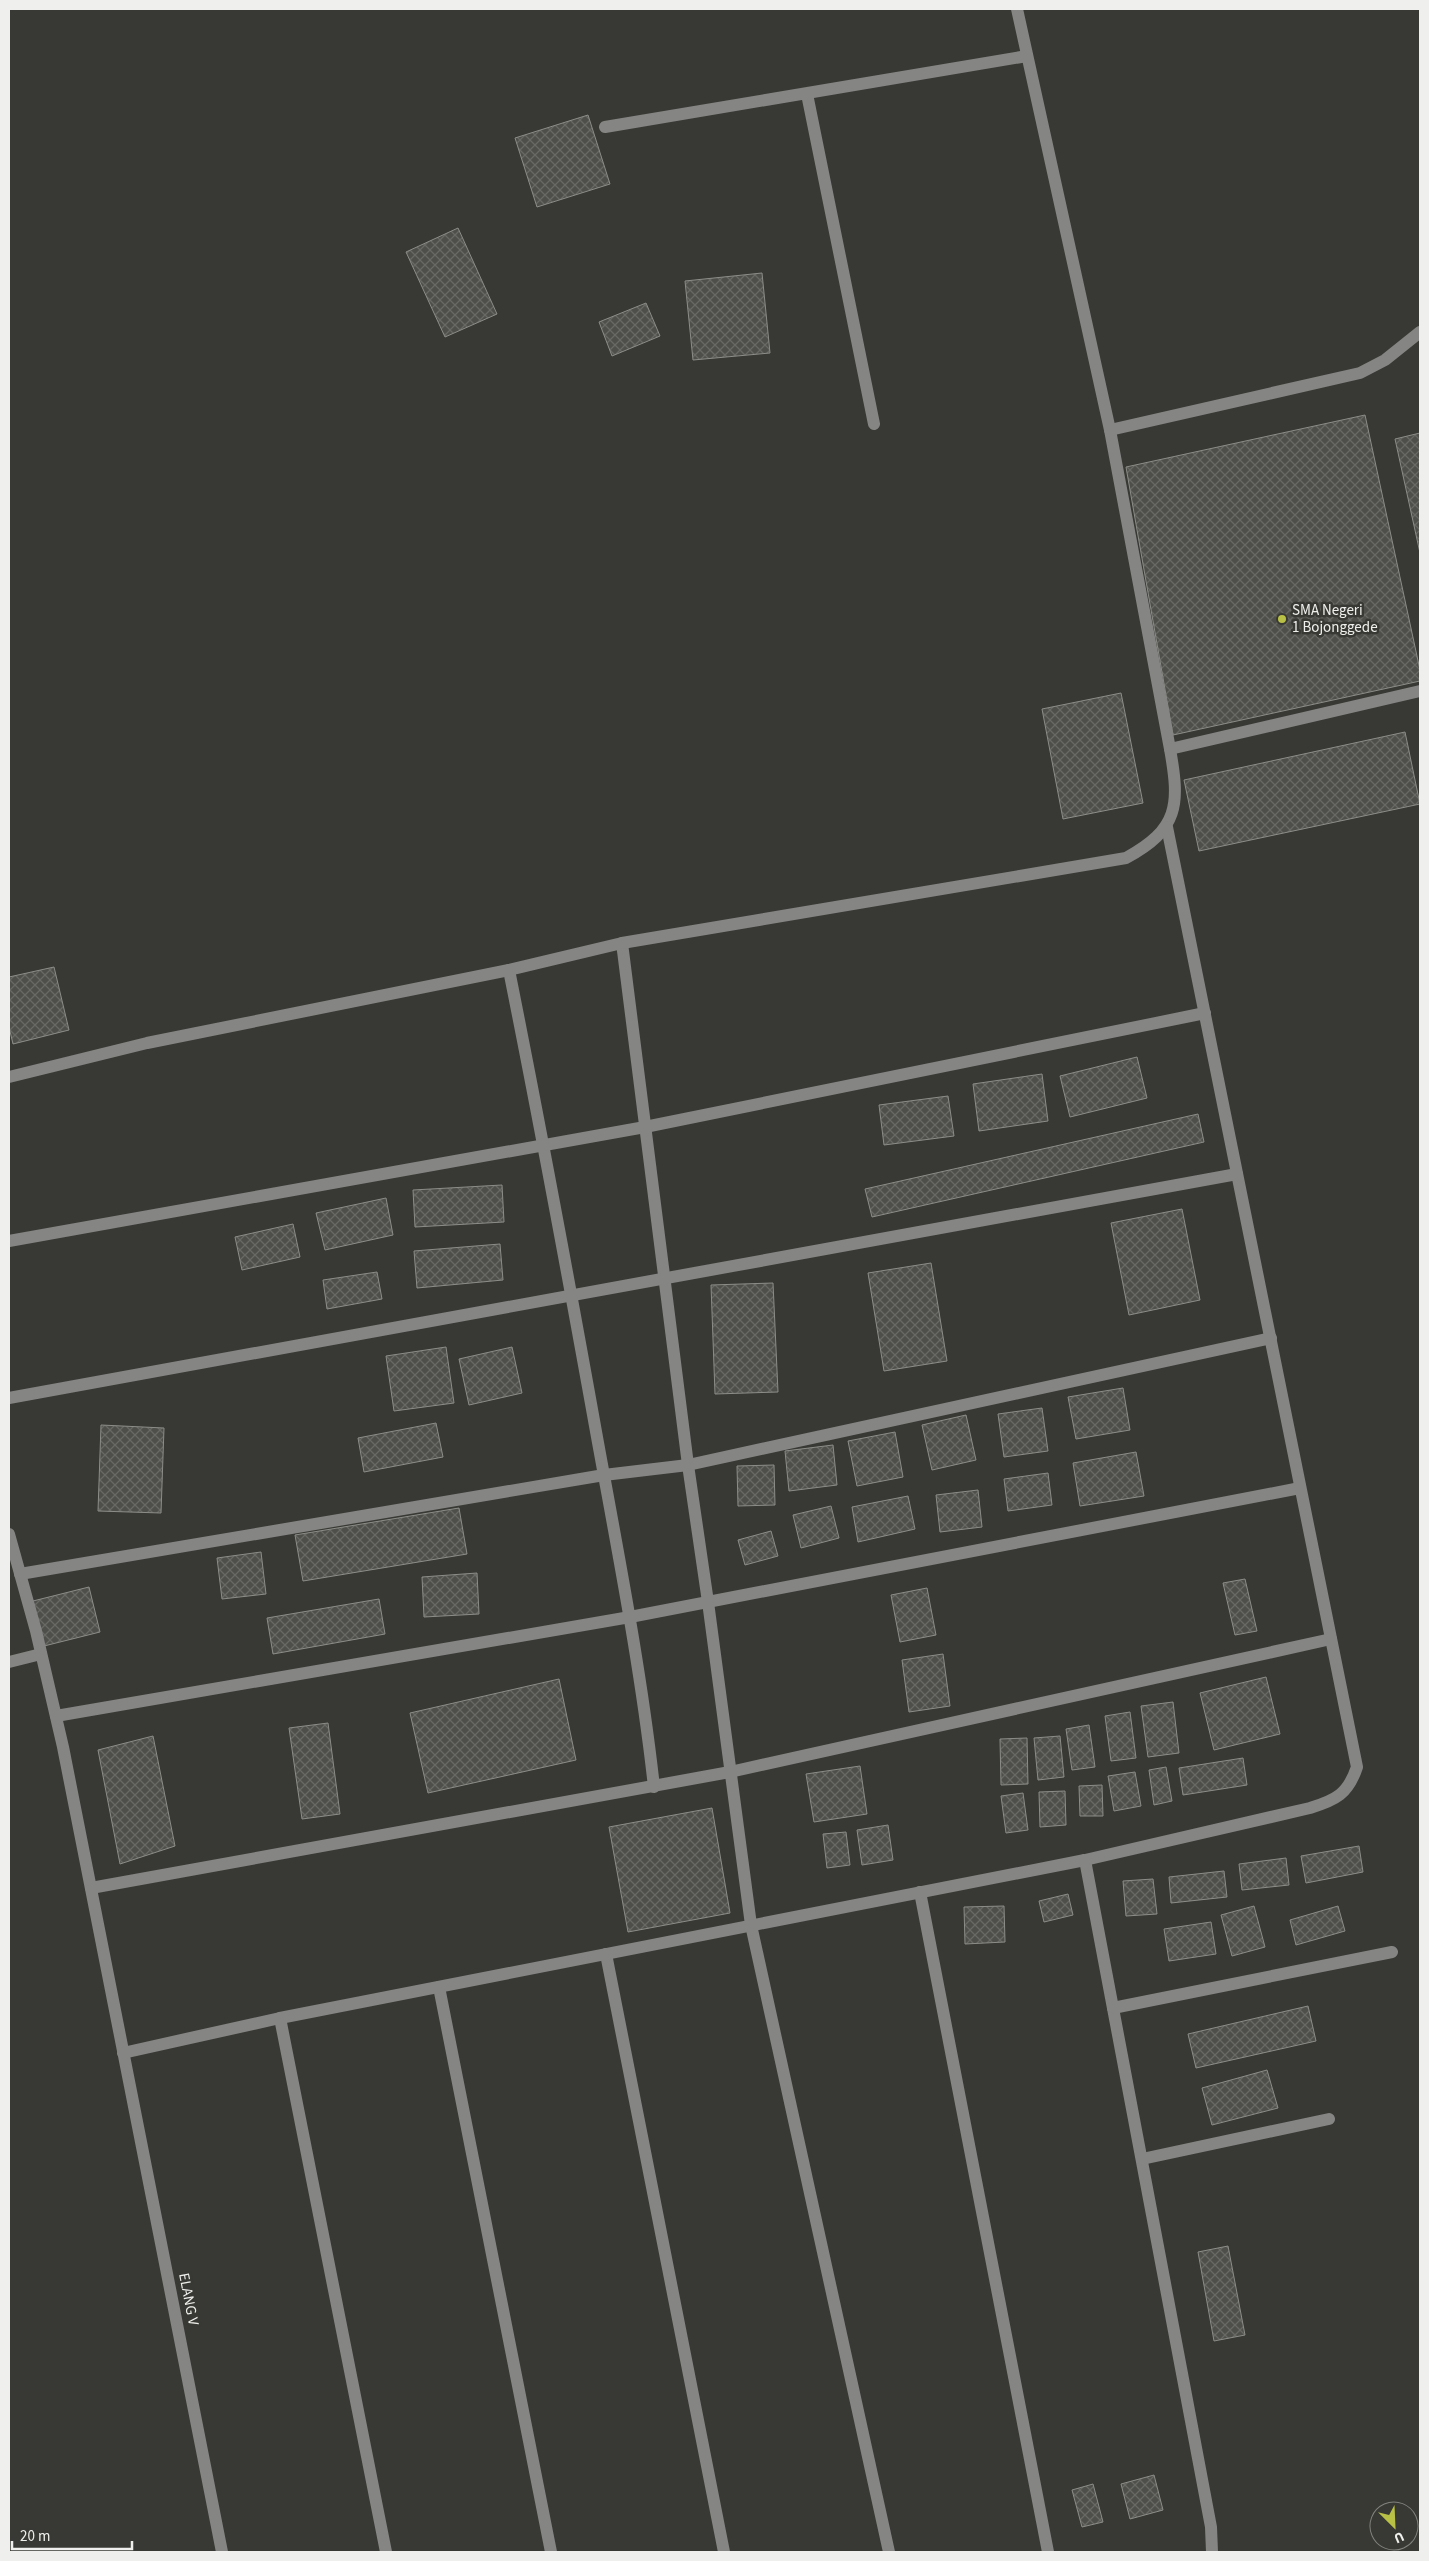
<svg xmlns="http://www.w3.org/2000/svg" width="1429" height="2561" viewBox="0 0 1429 2561" font-family="'Source Sans 3',sans-serif">
  <style>
    .building { fill: url(#building-cross-hatch); stroke: #8c8d88 }
    .lines { fill: none; stroke-linecap: round; stroke-linejoin: round }
    .minor { stroke: #858684; stroke-width: 12 }
    .poi-dot { fill: #b9c046; stroke: #383834; stroke-width: 2 }
    .labels { text-anchor: middle; stroke-width: 5; stroke-linejoin: round; paint-order: stroke }
    .poi-label { font-size: 15px; fill: #efefed; stroke: #383834; text-anchor: start }
    .street-label { font-size: 15px; fill: #efefed; stroke: #383834 }
  </style>
  <defs>
    <pattern id="building-cross-hatch" width="8" height="8" patternUnits="userSpaceOnUse" patternTransform="scale(1.25)"><rect width="8" height="8" fill="#4e4e4a"/><path d="M0 0l8 8M0 8l8-8" fill="none" stroke="#686864"/></pattern>
  </defs>
  <rect width="100%" height="100%" fill="#383834"/>
  <g class="building">
    <path d="M588,115L610,184L537,207L515,138Z"/>
    <path d="M458,228L497,314L445,337L406,252Z"/>
    <path d="M762,273L770,353L693,360L685,281Z"/>
    <path d="M646,303L660,336L612,356L599,322Z"/>
    <path d="M1365,415L1420,670V681L1173,735L1126,467Z"/>
    <path d="M1420,433V553L1395,439Z"/>
    <path d="M1121,693L1143,803L1063,819L1042,709Z"/>
    <path d="M1405,732L1420,804L1199,851L1184,780Z"/>
    <path d="M54,967L69,1030L13,1044L9,1027V977Z"/>
    <path d="M1137,1057L1147,1098L1070,1117L1060,1076Z"/>
    <path d="M1042,1074L1048,1121L979,1131L973,1084Z"/>
    <path d="M948,1096L954,1136L884,1145L879,1105Z"/>
    <path d="M1198,1114L1204,1142L872,1217L865,1189Z"/>
    <path d="M502,1185L504,1222L415,1227L413,1190Z"/>
    <path d="M386,1198L393,1235L325,1250L316,1213Z"/>
    <path d="M1182,1209L1200,1300L1129,1315L1111,1223Z"/>
    <path d="M293,1224L300,1257L242,1270L235,1237Z"/>
    <path d="M500,1244L503,1280L417,1288L414,1251Z"/>
    <path d="M931,1263L947,1361L884,1371L868,1273Z"/>
    <path d="M377,1272L382,1299L327,1309L323,1280Z"/>
    <path d="M773,1283L778,1392L715,1394L711,1285Z"/>
    <path d="M446,1347L454,1403L394,1411L386,1356Z"/>
    <path d="M512,1347L522,1393L469,1405L459,1359Z"/>
    <path d="M1123,1388L1130,1430L1076,1439L1068,1397Z"/>
    <path d="M1042,1408L1048,1451L1004,1457L998,1414Z"/>
    <path d="M966,1415L976,1460L932,1470L922,1425Z"/>
    <path d="M436,1423L443,1457L364,1472L358,1438Z"/>
    <path d="M101,1425L164,1428L161,1513L98,1511Z"/>
    <path d="M895,1432L903,1477L857,1486L848,1441Z"/>
    <path d="M833,1445L837,1485L789,1491L785,1451Z"/>
    <path d="M1136,1452L1144,1496L1080,1506L1073,1463Z"/>
    <path d="M774,1465L775,1505L738,1506L737,1466Z"/>
    <path d="M1048,1473L1052,1505L1008,1511L1004,1479Z"/>
    <path d="M978,1490L982,1527L940,1532L936,1495Z"/>
    <path d="M908,1496L915,1529L858,1542L852,1507Z"/>
    <path d="M831,1506L839,1538L801,1548L793,1515Z"/>
    <path d="M459,1508L467,1554L303,1581L295,1535Z"/>
    <path d="M771,1531L778,1556L745,1565L738,1540Z"/>
    <path d="M261,1552L266,1594L222,1599L217,1558Z"/>
    <path d="M477,1573L479,1614L424,1617L422,1577Z"/>
    <path d="M1245,1579L1257,1631L1235,1635L1223,1583Z"/>
    <path d="M89,1587L100,1632L44,1646L33,1601Z"/>
    <path d="M927,1588L936,1635L900,1642L891,1595Z"/>
    <path d="M379,1599L385,1634L273,1654L267,1618Z"/>
    <path d="M943,1654L950,1706L909,1712L902,1660Z"/>
    <path d="M1266,1677L1280,1734L1214,1750L1200,1693Z"/>
    <path d="M559,1679L576,1760L428,1793L410,1713Z"/>
    <path d="M1173,1702L1179,1753L1148,1757L1141,1706Z"/>
    <path d="M1130,1712L1136,1758L1111,1761L1105,1716Z"/>
    <path d="M328,1723L340,1814L302,1819L289,1728Z"/>
    <path d="M1089,1725L1095,1767L1072,1770L1066,1729Z"/>
    <path d="M153,1736L175,1846L120,1864L98,1750Z"/>
    <path d="M1060,1736L1064,1777L1038,1780L1034,1738Z"/>
    <path d="M1027,1738L1028,1784L1001,1785L1000,1739Z"/>
    <path d="M1243,1758L1247,1785L1183,1795L1179,1768Z"/>
    <path d="M860,1766L867,1814L814,1822L806,1774Z"/>
    <path d="M1166,1767L1172,1801L1154,1805L1149,1770Z"/>
    <path d="M1135,1772L1141,1806L1114,1811L1108,1776Z"/>
    <path d="M1102,1785L1103,1816H1080L1079,1786Z"/>
    <path d="M1065,1791L1066,1825L1040,1827L1039,1792Z"/>
    <path d="M1023,1793L1028,1830L1006,1833L1001,1796Z"/>
    <path d="M712,1808L730,1913L628,1932L609,1827Z"/>
    <path d="M888,1825L893,1860L862,1865L857,1830Z"/>
    <path d="M846,1832L850,1865L827,1868L823,1834Z"/>
    <path d="M1359,1846L1363,1872L1306,1883L1301,1856Z"/>
    <path d="M1286,1858L1289,1885L1242,1890L1239,1864Z"/>
    <path d="M1224,1871L1227,1897L1171,1903L1169,1877Z"/>
    <path d="M1153,1879L1157,1914L1126,1916L1123,1881Z"/>
    <path d="M1068,1894L1073,1915L1044,1922L1039,1901Z"/>
    <path d="M1004,1906L1005,1942L965,1944L964,1907Z"/>
    <path d="M1254,1906L1265,1947L1232,1956L1221,1915Z"/>
    <path d="M1338,1906L1345,1931L1296,1945L1290,1920Z"/>
    <path d="M1211,1922L1216,1954L1169,1961L1164,1929Z"/>
    <path d="M1308,2006L1316,2041L1196,2068L1188,2034Z"/>
    <path d="M1267,2070L1278,2108L1212,2125L1202,2088Z"/>
    <path d="M1228,2246L1245,2335L1214,2341L1198,2252Z"/>
    <path d="M1154,2475L1163,2510L1130,2519L1121,2484Z"/>
    <path d="M1093,2484L1103,2522L1082,2527L1072,2490Z"/>
  </g>
  <g class="lines">
    <g class="minor">
      <path d="M807,94L874,424"/>
      <path d="M605,127L1027,56"/>
      <path d="M1110,430L1360,373L1385,360L1420,332"/>
      <path d="M1170,749L1420,691"/>
      <path d="M622,943L688,1465L708,1602L751,1925L889,2552"/>
      <path d="M509,970C540,1125 569,1281 597,1437C618,1553 641,1669 654,1787"/>
      <path d="M9,1077L147,1043L509,970L622,943L1126,858C1179,829 1180,805 1170,749L1110,430L1017,9"/>
      <path d="M9,1241L645,1127L1205,1013"/>
      <path d="M9,1398L1237,1174"/>
      <path d="M9,1534L36,1631L63,1747L222,2552"/>
      <path d="M20,1574L604,1475L688,1465L1271,1338"/>
      <path d="M9,1662L41,1654"/>
      <path d="M56,1716L630,1617L1300,1488"/>
      <path d="M1085,1860L1211,2527L1212,2552"/>
      <path d="M91,1888L730,1772L1331,1639"/>
      <path d="M920,1892L1048,2552"/>
      <path d="M606,1954L724,2552"/>
      <path d="M439,1987L551,2552"/>
      <path d="M1113,2008L1392,1952"/>
      <path d="M280,2018L386,2552"/>
      <path d="M123,2053L280,2018L1085,1860L1310,1808C1336,1800 1348,1794 1357,1767L1167,827"/>
      <path d="M1142,2159L1329,2119"/>
    </g>
  </g>
  <circle class="poi-dot" cx="1282" cy="619" r="5"/>
  <g class="labels">
    <g class="poi-label">
      <text x="1292" y="615">SMA Negeri<tspan x="1292" dy="17">1 Bojonggede</tspan></text>
    </g>
    <g class="street-label">
      <text transform="translate(189 2299) rotate(79)" y="5">ELANG V</text>
    </g>
  </g>
  <rect width="1429" height="2561" fill="none" stroke="#efefed" stroke-width="20"/>
  <g transform="translate(1394 2526) rotate(156)"><circle r="24" fill="#383834" stroke="#81817e"/>
  <path d="M0-4L9 19L0 12L-9 19Z" fill="#b9c046"/>
  <text y="-8" font-size="14" font-weight="bold" text-anchor="middle" fill="#efefed">U</text>
  </g>
  <path d="M12 2541v8h120v-8" fill="none" stroke="#efefed" stroke-width="2.5"/>
  <text x="20" y="2541" font-size="15" fill="#efefed" stroke="#383834" stroke-width="4" paint-order="stroke">20 m</text>
</svg>
